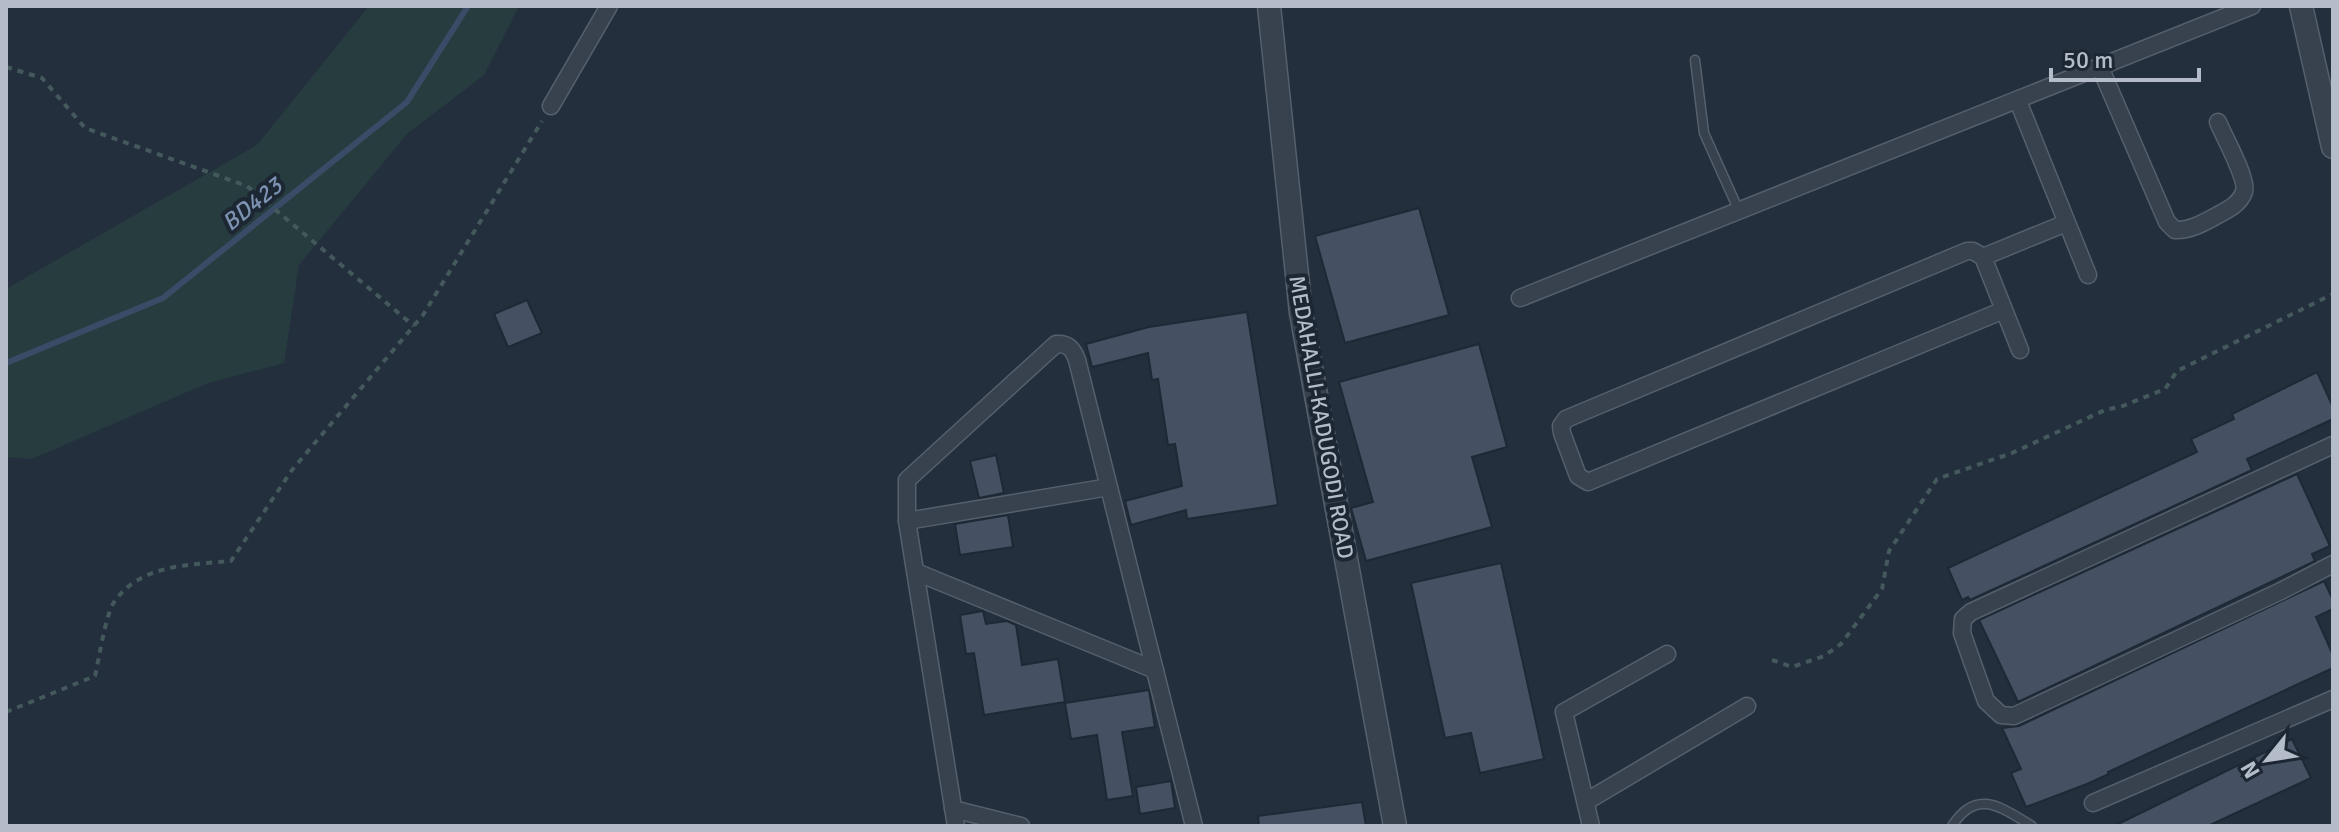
<svg xmlns="http://www.w3.org/2000/svg" width="2339" height="832" viewBox="0 0 2339 832" font-family="Signika,sans-serif">
  <style>
    .green { fill: #263c3f }
    .lines { fill: none; stroke-linecap: round; stroke-linejoin: round }
    .stream { stroke: #394c67; stroke-width: 6 }
    .building { fill: #455162; stroke: #1f2835; stroke-width: 2 }
    .service-casing { stroke: #565f6c; stroke-width: 11 }
    .minor-casing { stroke: #565f6c; stroke-width: 19 }
    .tertiary-casing { stroke: #565f6c; stroke-width: 25 }
    .path { stroke: #44595c; stroke-width: 4; stroke-dasharray: 6 6; stroke-linecap: butt }
    .service { stroke: #38414e; stroke-width: 8 }
    .minor { stroke: #38414e; stroke-width: 16 }
    .tertiary { stroke: #38414e; stroke-width: 22 }
    .labels { text-anchor: middle; stroke-width: 8; stroke-linejoin: round; paint-order: stroke }
    .street-label { font-size: 22px; fill: #b4bcc9; stroke: #1d2633 }
    .water-label { font-size: 24px; font-style: italic; fill: #7c92b1; stroke: #1d2633 }
  </style>
  <rect width="100%" height="100%" fill="#242f3e"/>
  <path class="green" d="M369,6H519L484,75L407,134L299,265L284,363L208,383L32,459L6,457V289L257,145Z"/>
  <g class="lines">
    <path class="stream" d="M6,363L163,298L407,102L468,6"/>
  </g>
  <g class="building">
    <path d="M1419,208L1449,315L1345,343L1315,236Z"/>
    <path d="M527,300L542,333L508,347L494,314Z"/>
    <path d="M1247,312L1278,505L1187,519L1186,510L1131,525L1125,501L1182,486L1175,444L1168,445L1158,379L1152,380L1148,353L1092,367L1086,344L1149,327Z"/>
    <path d="M1479,344L1507,447L1472,457L1492,527L1366,561L1351,508L1373,502L1339,382Z"/>
    <path d="M2317,372L2333,407V419L2247,459L2252,470L1970,600L1968,597L1962,600L1948,568L2197,452L2191,439L2234,419L2232,414Z"/>
    <path d="M996,455L1004,493L979,498L970,461Z"/>
    <path d="M2297,474L2330,546L2312,554L2315,561L2018,702L1979,620Z"/>
    <path d="M1008,515L1013,547L960,555L955,524Z"/>
    <path d="M1501,563L1544,759L1480,773L1471,733L1445,738L1411,583Z"/>
    <path d="M2324,581L2333,600V609L2316,617L2333,655V668L2108,772L2109,774L2087,784L2026,807L2011,773L2021,769L2002,728L2019,726Z"/>
    <path d="M983,611L986,624L1007,621L1016,625L1022,665L1058,659L1065,702L984,715L974,653L966,654L960,615Z"/>
    <path d="M1149,690L1155,727L1122,732L1133,796L1107,800L1097,735L1071,739L1065,703Z"/>
    <path d="M2292,739L2311,778L2208,826H2114Z"/>
    <path d="M1171,781L1175,808L1140,814L1136,787Z"/>
    <path d="M1362,802L1366,826H1259L1258,816Z"/>
  </g>
  <g class="lines">
    <g class="service-casing">
      <g id="service">
        <path d="M1695,60L1704,133L1739,211"/>
        <path d="M1952,826C1977,787 2002,808 2032,826"/>
      </g>
    </g>
    <g class="minor-casing">
      <g id="minor">
        <path d="M2100,67L2167,222L2175,230C2189,231 2203,223 2216,216C2227,210 2239,205 2244,192C2248,179 2224,137 2218,122"/>
        <path d="M2018,101L2088,275"/>
        <path d="M551,106L609,6"/>
        <path d="M1983,257L2066,223"/>
        <path d="M1520,298L2252,6"/>
        <path d="M2004,310L1588,482L1578,476L1562,433L1561,426L1566,419L1967,251H1973L1983,257L2020,350"/>
        <path d="M2333,445L1971,612L1963,619L1962,633L1986,701L2001,715L2014,716L2281,591L2333,564"/>
        <path d="M907,521L1109,487"/>
        <path d="M916,572L1155,670"/>
        <path d="M1587,801L1747,706"/>
        <path d="M2093,803L2333,699"/>
        <path d="M953,809L1021,826"/>
        <path d="M956,826L907,521V480L1056,344C1068,343 1073,349 1077,360L1194,826"/>
        <path d="M1591,826L1564,712L1667,654"/>
      </g>
    </g>
    <g class="tertiary-casing">
      <g id="tertiary">
        <path d="M1269,6L1301,313L1395,826"/>
        <path d="M2301,6L2333,147"/>
      </g>
    </g>
    <g class="path">
      <path d="M6,67L42,78L85,128L247,186L414,326"/>
      <path d="M1772,660L1792,667L1824,656L1841,644L1882,589L1889,551L1937,479L2012,453L2105,410L2123,406L2165,389L2177,371L2333,294"/>
      <path d="M6,712L95,676C99,659 105,618 113,604C138,564 190,565 231,561L292,470L423,315L542,121"/>
    </g>
    <use href="#service" class="service"/>
    <use href="#minor" class="minor"/>
    <use href="#tertiary" class="tertiary"/>
  </g>
  <g class="labels">
    <g class="street-label">
      <text transform="translate(1322 417) rotate(80)" y="8">MEDAHALLI-KADUGODI ROAD</text>
    </g>
    <g class="water-label">
      <text transform="translate(252 204) rotate(-39)" y="8">BD423</text>
    </g>
  </g>
  <rect width="2339" height="832" fill="none" stroke="#b4bcc9" stroke-width="16"/>
  <g transform="translate(2267 760) rotate(240)" stroke="#1d2633" stroke-width="6" paint-order="stroke">
  <path d="M0-6L14 30L0 20L-14 30Z" fill="#b4bcc9"/>
  <text y="-12" font-size="22" font-weight="bold" text-anchor="middle" fill="#b4bcc9">N</text>
  </g>
  <path d="M2051 68v12h148v-12" fill="none" stroke="#b4bcc9" stroke-width="4"/>
  <text x="2063" y="68" font-size="24" fill="#b4bcc9" stroke="#1d2633" stroke-width="6" paint-order="stroke">50 m</text>
</svg>
